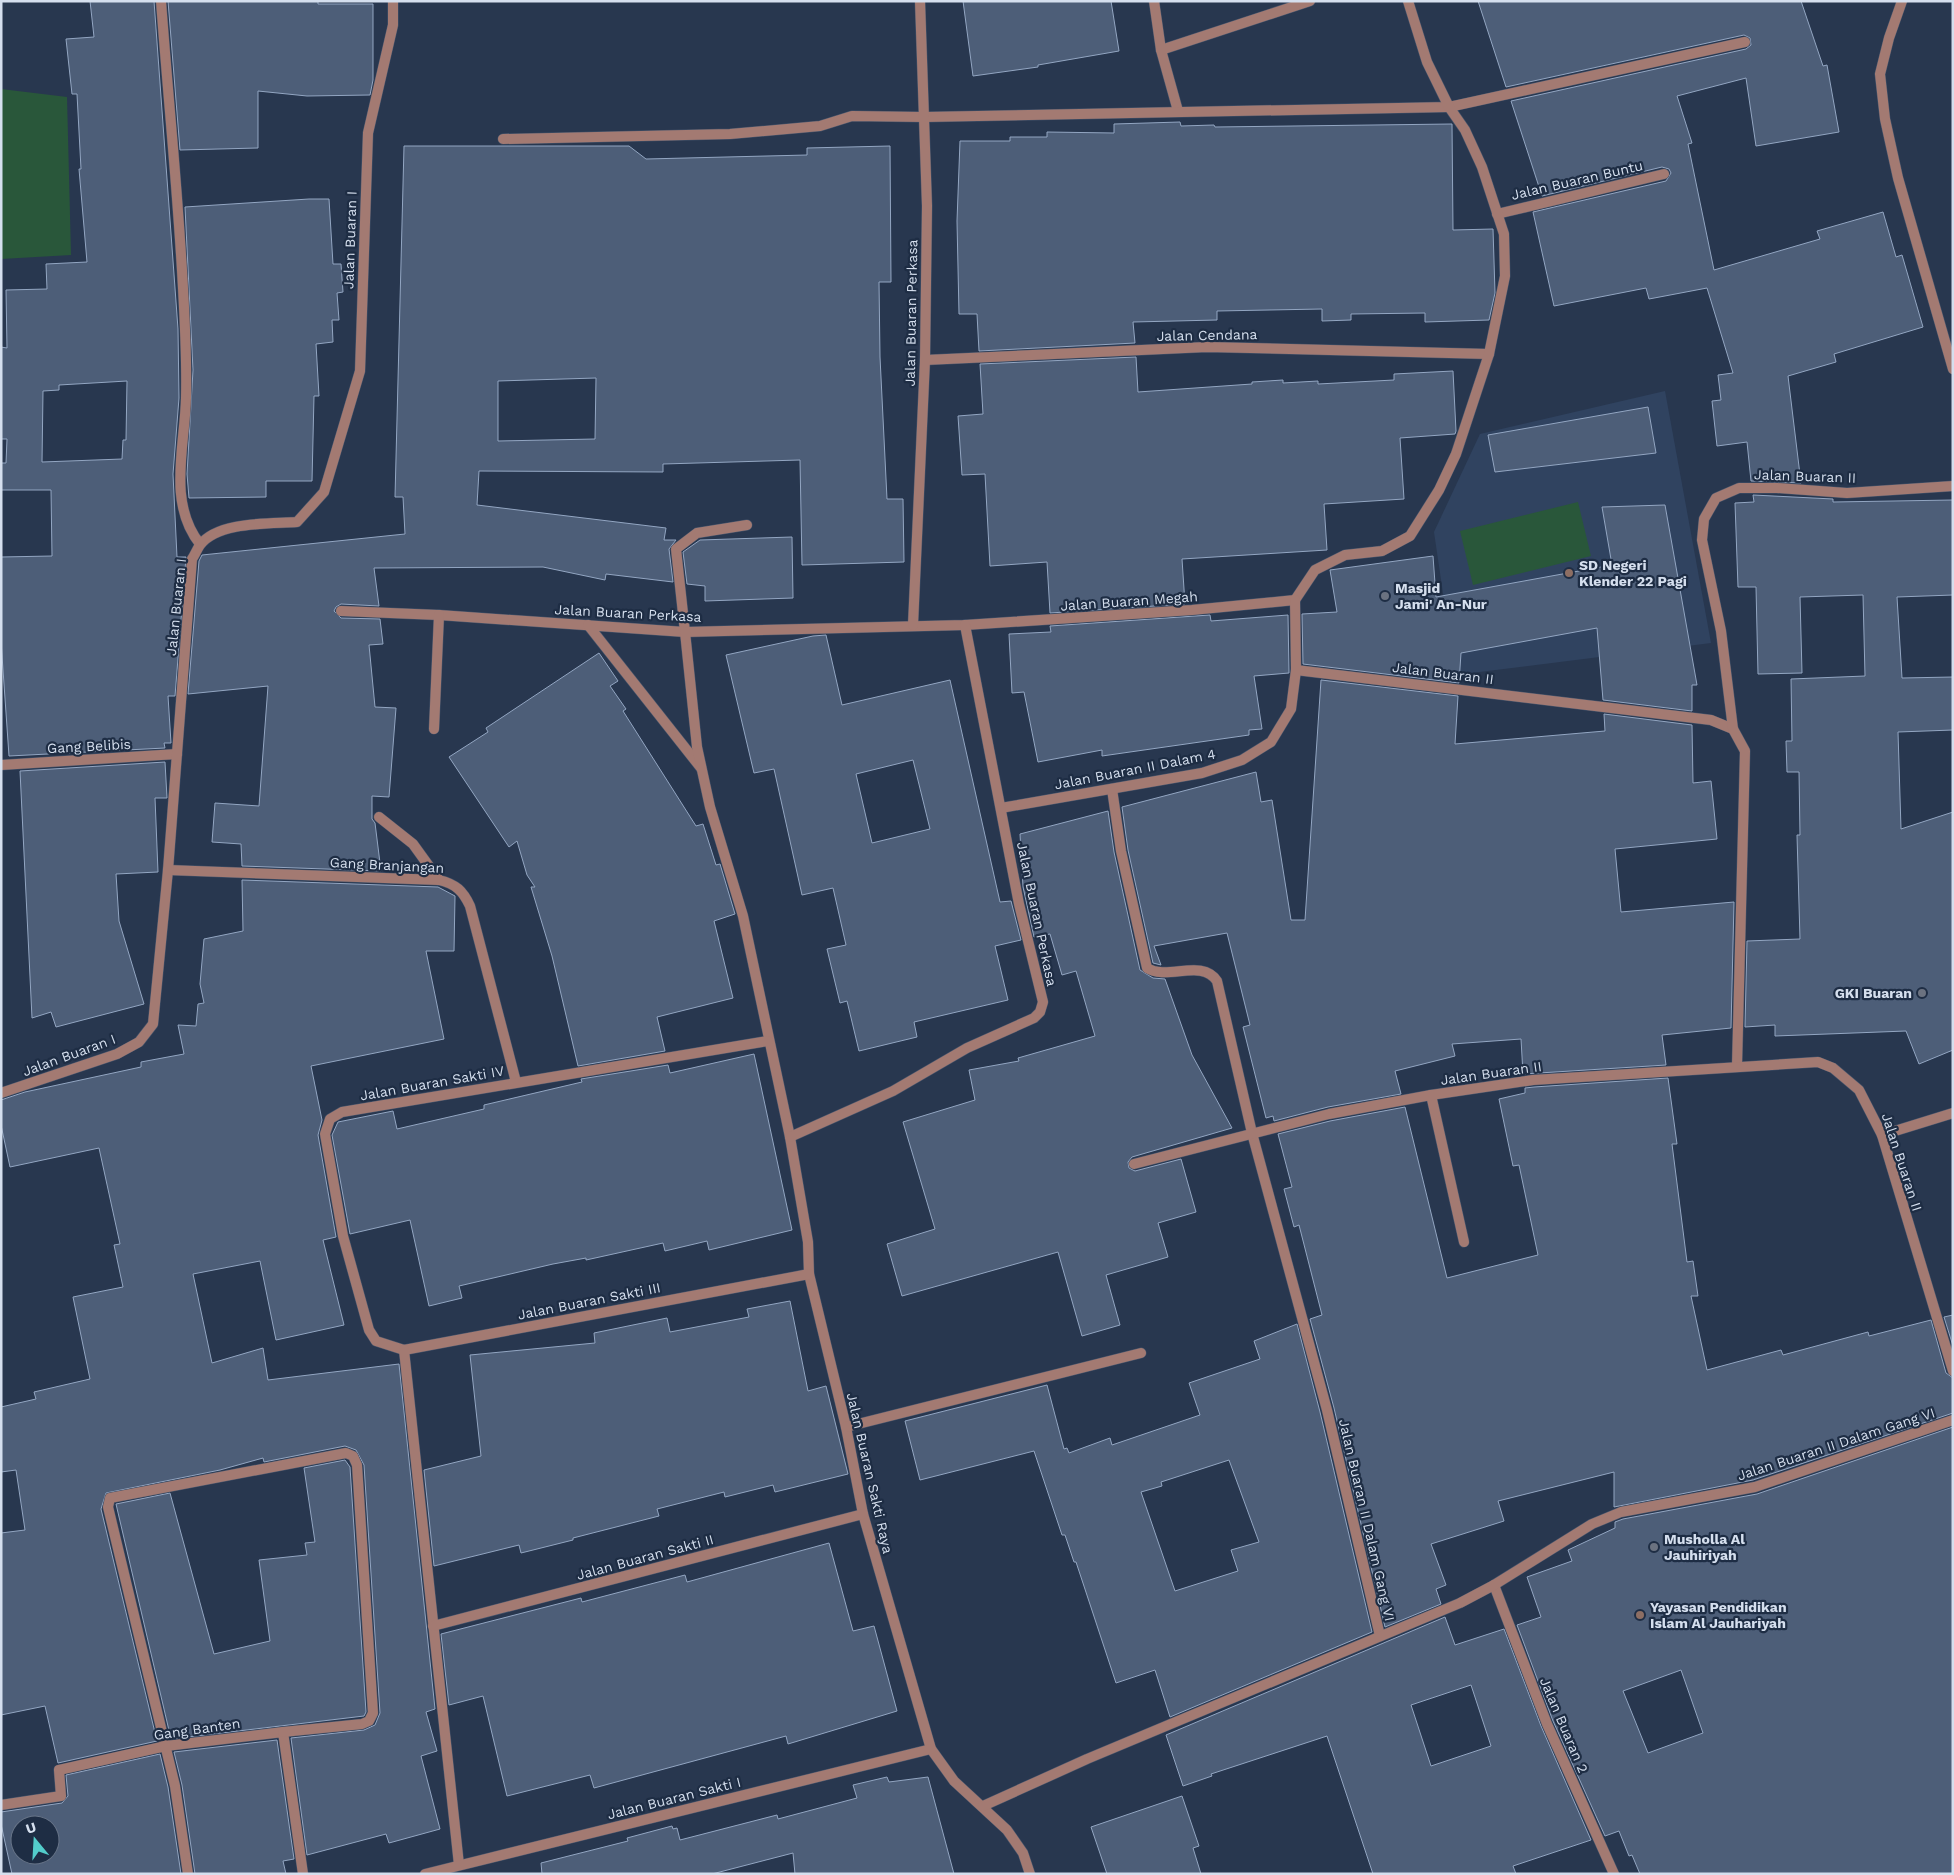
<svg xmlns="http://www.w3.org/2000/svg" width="1954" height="1875" viewBox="0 0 1954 1875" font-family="'Work Sans',sans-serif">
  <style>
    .built { fill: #304360 }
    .green { fill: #29573a }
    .building { fill: #4d5e78; stroke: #93a6c2; fill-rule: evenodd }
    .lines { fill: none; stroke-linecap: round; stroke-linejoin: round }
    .lane-casing { stroke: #47556c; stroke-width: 11 }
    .street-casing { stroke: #47556c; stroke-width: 11 }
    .lane { stroke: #a37a72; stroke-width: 10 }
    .street { stroke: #a37a72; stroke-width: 10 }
    .education-dot { fill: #8d6e63; stroke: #1e2d44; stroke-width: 2 }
    .worship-dot { fill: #6b7280; stroke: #1e2d44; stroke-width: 2 }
    .labels { text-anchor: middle; stroke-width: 4.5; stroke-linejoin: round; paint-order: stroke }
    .street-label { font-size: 14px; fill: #d5dfee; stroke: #1e2d44 }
    .poi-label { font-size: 14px; font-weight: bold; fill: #d5dfee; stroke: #1e2d44; text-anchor: start }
  </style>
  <rect width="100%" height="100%" fill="#28374f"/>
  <path class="built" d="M1665,391L1711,643L1455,675L1434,532L1480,434Z"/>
  <g class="green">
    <path d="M1,89L67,97L71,255L1,259Z"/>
    <path d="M1578,502L1591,556L1473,585L1460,531Z"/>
  </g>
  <g class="building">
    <path d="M90,1H154L178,329L179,398L173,474L177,557H186L175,696H168L171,743H164L165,748L9,756L1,641V557L52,556L51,490H1V463H6L7,439H1V347L7,348L6,290L47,289L46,264L87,262L79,169H81L77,94H72L66,39L94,37ZM127,381L126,440H123L122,459L42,462L43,391L59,390V385Z"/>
    <path d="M168,1H318V4H373V80L370,95L307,96L258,91V148L180,150Z"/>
    <path d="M963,1H1111L1119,51L1038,65V67L973,76Z"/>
    <path d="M1478,1H1801L1823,66L1827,65L1839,132L1756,146L1746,78L1677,96L1692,143L1688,144L1714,270L1820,239L1817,231L1883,212L1896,257L1902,255L1923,327L1834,354L1836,362L1788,376L1801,483L1751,481L1747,442L1717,446L1712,401L1721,400L1718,375L1733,373L1707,288L1649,299L1646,288L1554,306L1533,212L1666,181L1671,173L1669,169L1662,167L1542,196L1511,101L1746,49L1751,45L1750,38L1744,35L1506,87Z"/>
    <path d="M1180,122L1181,126L1214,125L1215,127L1452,124L1453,230L1493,229L1495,293L1489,320L1425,322V313L1351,314V320L1322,321V309L1217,311V320L1133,322L1135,343L979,351L977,314H959L957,221L960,141H1010V137H1047V132L1114,133V124Z"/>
    <path d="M404,146H629L646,159L807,155V148L890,146L891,282H879L880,357L887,499H903L904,562L802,565L800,460L663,464V472L479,471L477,505L666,528L664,540H676L669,549L673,582L606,574L605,580L543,567L374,568L379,606L341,604L336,607L334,611L341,618L380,619L383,644L369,645L375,707L396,708L389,797L372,796V819L375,823L381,871L242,866L241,844L212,842L215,803L259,806L268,686L188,694L199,561L202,555L405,534L403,497H395ZM596,378L595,439L498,441V381Z"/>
    <path d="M309,199H329L333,264H341L343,292L337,293L339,320H332L333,342L316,344L319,396H314L312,481H266V497L189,498L187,474L193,370L185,207Z"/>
    <path d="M1136,357L1138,392L1252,384V382L1283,380V383L1318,381V384L1394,380V374L1453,371L1456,431L1455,434L1400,438L1404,499L1324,504L1327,550L1182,559L1185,604L1050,613L1047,562L990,566L985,474L962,475L958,416L983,414L980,364Z"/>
    <path d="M1648,407L1656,453L1495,472L1488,435Z"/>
    <path d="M1753,495L1833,499V502L1953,500V595L1897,597L1902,678L1953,677V730L1898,732L1901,829L1953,812V1050L1919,1064L1906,1031L1775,1036V1025L1745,1027L1747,941L1800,939L1797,835H1800L1799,772H1787L1786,741H1792L1791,679L1865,676L1863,595L1800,597L1802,673L1758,674L1756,587H1738L1735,503L1754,502Z"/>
    <path d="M1665,505L1697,685H1692V711L1603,700L1597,628L1461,653L1459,683L1303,664L1302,614L1337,612L1330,570L1433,556L1436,597L1612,565L1602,507Z"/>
    <path d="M792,537L793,598L705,601V586L687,584L683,552L700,540Z"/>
    <path d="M1210,615L1211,621L1288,615L1289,673L1254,676L1262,729L1249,730V735L1102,756V750L1038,762L1024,692L1012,693L1009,634L1051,632L1050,626Z"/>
    <path d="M826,635L842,705L950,680L1000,902L1011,901L1021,940L995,946L1008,1000L914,1022L917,1037L859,1051L847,1001L840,1003L827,949L846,945L833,888L802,895L774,769L754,773L726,655L813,636ZM913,760L930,829L872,843L856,774Z"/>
    <path d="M599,653L618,681L610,686L626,709L623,711L696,826L703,824L716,865L720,864L735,914L714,921L733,998L657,1017L665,1051L578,1066L552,956L531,887H535L527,875L517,841L509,847L449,757L488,732L486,728Z"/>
    <path d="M1321,680L1458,696L1455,744L1605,731L1604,714L1692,725L1693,783L1711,781L1717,839L1615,849L1621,912L1734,902L1731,1028L1662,1035L1666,1065L1523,1074L1521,1039L1452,1044L1455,1056L1395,1071L1401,1094L1328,1107L1274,1121L1273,1116L1266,1118L1243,1027L1250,1025L1227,933L1154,946L1161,965L1153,963L1128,850L1122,807L1256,772L1261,802L1272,800L1291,920H1305Z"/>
    <path d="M165,762L167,798H155L158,872L116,874L119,921L144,1004L56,1027L51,1012L32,1018L20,771Z"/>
    <path d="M1108,811L1114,852L1140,970L1153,978L1165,979L1192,1055L1232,1128L1132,1157L1128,1162L1129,1168L1135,1171L1181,1159L1196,1212L1158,1223L1168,1257L1106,1275L1120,1325L1082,1336L1058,1252L902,1296L887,1244L935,1229L903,1122L975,1100L969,1070L1019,1061L1018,1058L1095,1036L1076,971L1062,975L1050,934L1034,937L1023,887L1020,834Z"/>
    <path d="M242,880L438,887L455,896L454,951H426L444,1039L311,1066L322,1120L318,1135L336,1237L323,1240L344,1325L276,1340L260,1261L193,1274L212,1363L263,1348L268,1380L399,1364L435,1709L426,1712L437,1751L421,1756L440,1829L389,1843L386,1834L307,1855L291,1738L364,1730L375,1725L380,1713L364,1465L356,1450L345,1446L264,1462L263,1458L220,1470L106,1493L101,1509L157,1741L58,1763L45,1706L1,1715V1533L25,1530L16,1470L1,1472V1407L36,1399L34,1392L90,1379L73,1297L123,1287L114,1245L120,1244L99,1148L10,1167L1,1125V1100L25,1092L141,1067V1062L184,1054L178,1025L196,1026L198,1004L204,1003L200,984L204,939L243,931Z"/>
    <path d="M754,1054L792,1230L709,1250L707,1241L665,1251L663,1243L586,1260V1258L553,1264L459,1286L462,1298L429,1306L410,1220L350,1234L332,1135L338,1122L393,1111L397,1129L484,1109V1105L582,1082L581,1079L668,1065L670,1073Z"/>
    <path d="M1668,1078L1677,1144H1672L1687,1262L1693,1261L1698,1296H1691L1707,1370L1781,1350L1783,1355L1868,1332L1869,1336L1931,1320L1946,1373L1953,1378V1413L1753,1480L1614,1507V1472L1498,1501L1504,1521L1431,1544L1446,1585L1436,1589L1441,1604L1385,1627L1334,1408L1310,1319L1322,1315L1299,1225L1294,1227L1284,1189L1292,1187L1278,1134L1330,1121L1405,1107L1447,1278L1538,1255L1519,1165L1513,1166L1499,1099L1525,1093V1088L1534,1087Z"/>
    <path d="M790,1301L808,1391L826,1386L848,1474L775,1492L773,1485L725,1497L724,1492L657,1509L659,1516L573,1538V1540L521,1553L519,1545L434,1566L424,1470L481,1456L470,1355L595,1343L594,1333L667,1318L670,1332L749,1317L747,1309Z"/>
    <path d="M1953,1315V1346L1944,1317Z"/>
    <path d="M1297,1324L1320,1412L1372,1632L1170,1717L1155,1670L1116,1683L1076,1562H1074L1065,1535H1062L1034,1451L920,1480L905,1421L1047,1385L1064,1449L1067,1448L1069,1453L1110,1438L1112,1445L1200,1415L1189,1383L1260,1359L1254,1341ZM1229,1460L1259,1542L1231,1550L1238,1571L1175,1591L1141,1492L1162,1486L1161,1482Z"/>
    <path d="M1953,1427V1874H1640L1632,1855L1629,1856L1619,1831L1605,1836L1553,1721L1517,1625L1541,1617L1527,1577L1572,1561L1568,1550L1615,1528V1522L1623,1519L1757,1494ZM1681,1670L1703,1733L1648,1753L1623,1691Z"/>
    <path d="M345,1460L350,1467L366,1712L364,1716L171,1739L116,1504L170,1493L214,1654L270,1641L259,1560L307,1555L305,1543L315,1542L304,1468Z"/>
    <path d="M829,1543L853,1631L874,1626L897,1711L788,1744L786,1736L594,1788L590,1775L507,1796L483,1696L449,1705L441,1634L581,1598L582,1602L685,1575L687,1582Z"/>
    <path d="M1445,1617L1455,1645L1504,1629L1541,1726L1591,1840L1513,1866L1516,1874H1373L1327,1736L1211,1774L1212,1776L1183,1786L1166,1735ZM1471,1685L1491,1746L1431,1766L1411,1705Z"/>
    <path d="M277,1740L294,1859L283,1861L286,1874H195L182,1785L174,1752Z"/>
    <path d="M160,1754L168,1787L181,1874H12L1,1824V1812L62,1803L68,1796L66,1775ZM20,1825H50V1855H20Z"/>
    <path d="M887,1777L889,1782L928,1777L954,1874H795L793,1853L712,1874H542L541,1863L628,1841L627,1838L672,1826L673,1829L677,1828L680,1840L777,1815L778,1819L857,1798L853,1785Z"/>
    <path d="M1182,1796L1199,1846L1193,1848L1201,1874H1107L1091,1827Z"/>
  </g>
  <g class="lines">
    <g class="lane-casing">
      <path id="lane" d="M685,632L676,549L697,533L747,525"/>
    </g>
    <g class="street-casing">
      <g id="street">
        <path d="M161,1C168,97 178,192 183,288C185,324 187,361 186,398C185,446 167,503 200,544"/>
        <path d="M1154,1L1161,50L1178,111"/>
        <path d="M1902,1L1889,38L1880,74L1885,119L1898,178L1953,369"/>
        <path d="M1161,50L1310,1"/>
        <path d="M503,139L730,134L820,126L852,116L924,117L1449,107L1745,42"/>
        <path d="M1497,214L1664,174"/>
        <path d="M925,360L1207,347L1489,354"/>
        <path d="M1295,600L1315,570L1345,555L1382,551L1410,536L1439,490L1456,454L1489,354L1505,276L1504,234L1482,167L1465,130L1449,107L1427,62L1408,1"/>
        <path d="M341,611L439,615L685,632L965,625L1192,610L1295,600"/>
        <path d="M588,625L701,768"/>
        <path d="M913,625L925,360L927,206L920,1"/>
        <path d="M685,632L697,747L710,807L743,916L790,1137L808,1242L809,1274L846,1427L863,1514L931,1749L954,1781L1007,1830L1023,1853L1030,1874"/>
        <path d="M1296,670L1711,720L1733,729"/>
        <path d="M434,729L439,615"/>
        <path d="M1,765L177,754"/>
        <path d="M1112,789L1121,851L1147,968C1167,981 1202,958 1217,981L1252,1133L1327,1410L1380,1636"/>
        <path d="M1001,808L1202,773L1242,760L1271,742L1291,709L1296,670L1295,600"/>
        <path d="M379,817L413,844L439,880"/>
        <path d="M168,870L439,880C456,884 463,891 470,906L516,1082"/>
        <path d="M768,1041L342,1112L330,1119L325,1134L343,1236L369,1330L376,1341L404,1350L809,1274"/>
        <path d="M1737,1066L1745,751L1733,729L1721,631L1702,540L1704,519L1716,498L1739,488H1777L1847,493L1953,486"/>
        <path d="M1,1093L117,1054L139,1042L153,1024L168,870L192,559C195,555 197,549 200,545C218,521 270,524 297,522L324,492L360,371L368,133L393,25V1"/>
        <path d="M1431,1095L1464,1242"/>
        <path d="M1882,1135L1953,1113"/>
        <path d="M790,1137L893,1091L967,1048L1034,1018L1040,1012L1043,1002L1019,904L965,625"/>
        <path d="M1134,1164L1329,1114L1431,1095L1533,1080L1818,1062L1833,1068L1859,1090L1882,1135L1953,1371"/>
        <path d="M404,1350L459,1865"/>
        <path d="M846,1427L1141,1353"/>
        <path d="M1494,1585L1547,1724L1614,1874"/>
        <path d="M433,1626L863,1514"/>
        <path d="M1,1805L61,1796L59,1770L166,1746L283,1732L303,1874"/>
        <path d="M983,1806L1087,1759L1460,1603L1494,1585L1592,1524L1621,1512L1755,1487L1953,1420"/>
        <path d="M188,1874L175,1786L108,1507L110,1498L346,1453L353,1456L357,1465L373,1713L369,1721L362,1724L283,1732"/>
        <path d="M425,1874L931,1749"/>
      </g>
    </g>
    <use href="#lane" class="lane"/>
    <use href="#street" class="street"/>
  </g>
  <g class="education-dot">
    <circle cx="1569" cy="573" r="5"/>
    <circle cx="1640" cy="1615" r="5"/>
  </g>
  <g class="worship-dot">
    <circle cx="1385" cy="596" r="5"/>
    <circle cx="1922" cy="993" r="5"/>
    <circle cx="1654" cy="1547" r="5"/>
  </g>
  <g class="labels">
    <g class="street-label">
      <text transform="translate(1577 180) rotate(-13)" y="5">Jalan Buaran Buntu</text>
      <text transform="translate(350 240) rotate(-88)" y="5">Jalan Buaran I</text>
      <text transform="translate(911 313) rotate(-89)" y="5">Jalan Buaran Perkasa</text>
      <text transform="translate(1207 335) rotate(-1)" y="5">Jalan Cendana</text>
      <text transform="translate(1805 476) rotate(2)" y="5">Jalan Buaran II</text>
      <text transform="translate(1129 601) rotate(-4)" y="5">Jalan Buaran Megah</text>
      <text transform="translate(176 607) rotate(-84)" y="5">Jalan Buaran I</text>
      <text transform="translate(628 613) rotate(3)" y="5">Jalan Buaran Perkasa</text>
      <text transform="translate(1443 673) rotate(7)" y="5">Jalan Buaran II</text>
      <text transform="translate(89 746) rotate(-3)" y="5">Gang Belibis</text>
      <text transform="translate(1135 769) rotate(-11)" y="5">Jalan Buaran II Dalam 4</text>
      <text transform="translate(387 865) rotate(3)" y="5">Gang Branjangan</text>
      <text transform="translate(1037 914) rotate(78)" y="5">Jalan Buaran Perkasa</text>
      <text transform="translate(69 1055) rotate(-20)" y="5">Jalan Buaran I</text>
      <text transform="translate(1491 1073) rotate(-8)" y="5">Jalan Buaran II</text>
      <text transform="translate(432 1083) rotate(-10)" y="5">Jalan Buaran Sakti IV</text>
      <text transform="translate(1902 1162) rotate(72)" y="5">Jalan Buaran II</text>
      <text transform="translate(589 1301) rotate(-11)" y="5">Jalan Buaran Sakti III</text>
      <text transform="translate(1836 1444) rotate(-18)" y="5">Jalan Buaran II Dalam Gang VI</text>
      <text transform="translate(870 1473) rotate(77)" y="5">Jalan Buaran Sakti Raya</text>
      <text transform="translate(1367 1520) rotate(77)" y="5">Jalan Buaran II Dalam Gang VI</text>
      <text transform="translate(645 1557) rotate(-15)" y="5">Jalan Buaran Sakti II</text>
      <text transform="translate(1564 1725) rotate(67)" y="5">Jalan Buaran 2</text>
      <text transform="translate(197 1729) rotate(-8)" y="5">Gang Banten</text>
      <text transform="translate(674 1798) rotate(-14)" y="5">Jalan Buaran Sakti I</text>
    </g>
    <g class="poi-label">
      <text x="1579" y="570">SD Negeri<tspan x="1579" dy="16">Klender 22 Pagi</tspan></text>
      <text x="1395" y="593">Masjid<tspan x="1395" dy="16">Jami' An-Nur</tspan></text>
      <text x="1912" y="998" text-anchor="end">GKI Buaran</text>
      <text x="1664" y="1544">Musholla Al<tspan x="1664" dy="16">Jauhiriyah</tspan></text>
      <text x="1650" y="1612">Yayasan Pendidikan<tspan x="1650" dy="16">Islam Al Jauhariyah</tspan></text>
    </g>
  </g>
  <rect width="1954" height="1875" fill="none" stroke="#d5dfee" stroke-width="5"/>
  <g transform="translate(35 1840) rotate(342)"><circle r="24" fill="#1e2d44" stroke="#677488"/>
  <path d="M0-4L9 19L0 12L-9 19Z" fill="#53cdcb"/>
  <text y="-8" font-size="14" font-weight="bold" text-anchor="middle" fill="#d5dfee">U</text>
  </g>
</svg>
